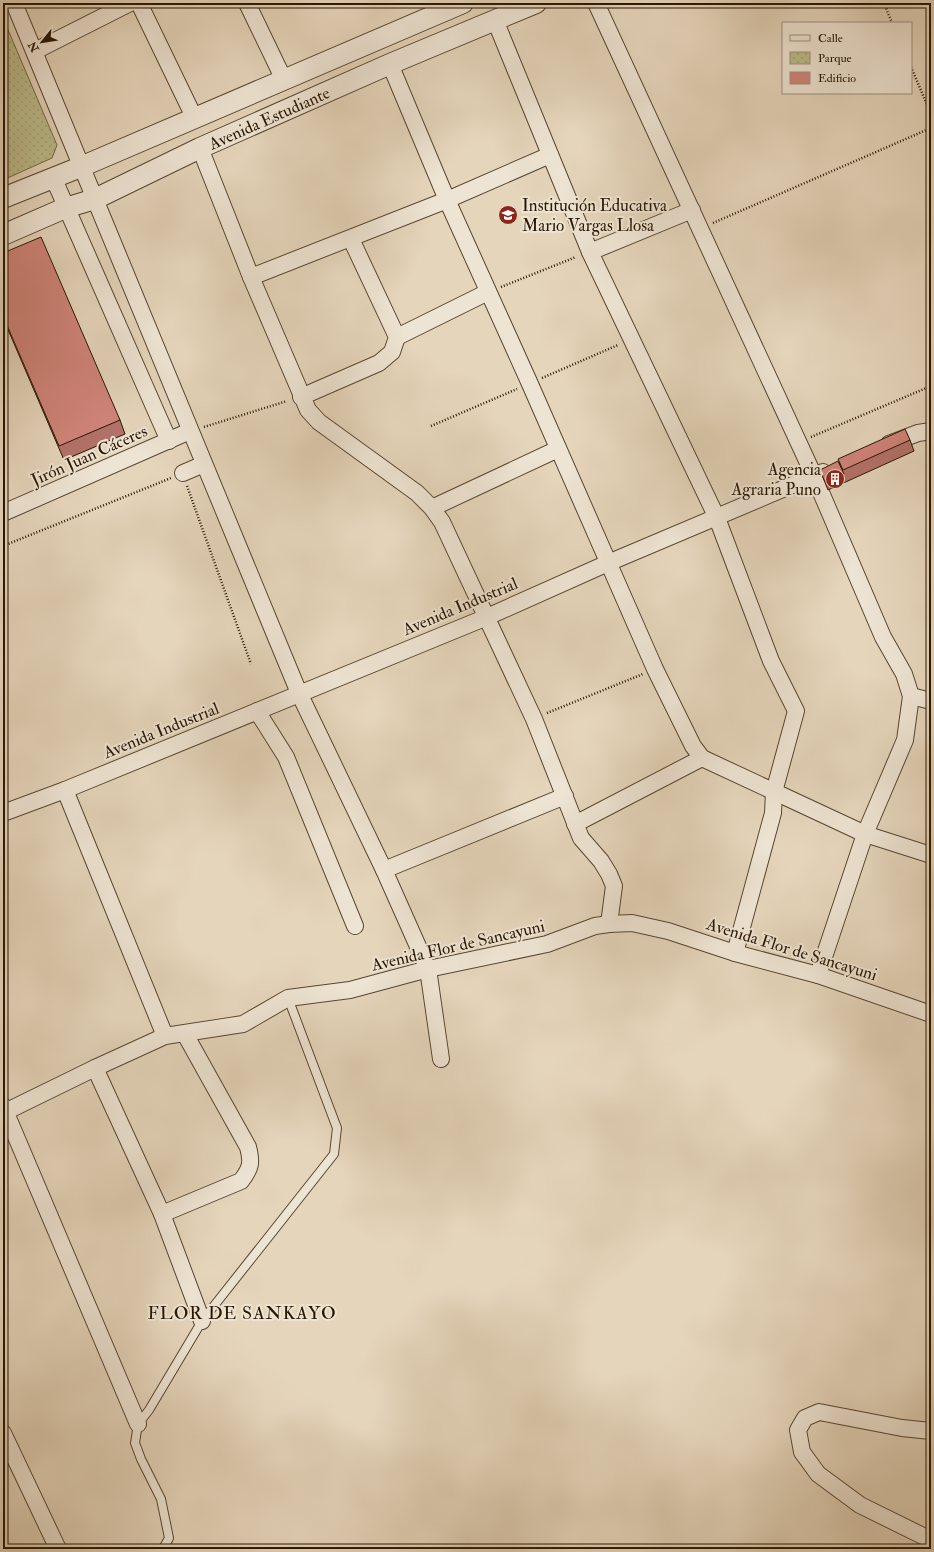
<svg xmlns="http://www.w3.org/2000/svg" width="934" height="1552" viewBox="0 0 934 1552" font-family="'IM FELL Double Pica',serif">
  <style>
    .park { fill: url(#park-dots); stroke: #726947 }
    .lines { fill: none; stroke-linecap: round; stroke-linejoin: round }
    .service-casing { stroke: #574631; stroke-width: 10 }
    .minor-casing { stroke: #574631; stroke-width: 18 }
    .tertiary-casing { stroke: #574631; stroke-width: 22 }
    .path { stroke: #281703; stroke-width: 2.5; stroke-dasharray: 1 2; stroke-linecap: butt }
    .service { stroke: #eee4d3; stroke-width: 8 }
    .minor { stroke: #eee4d3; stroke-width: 16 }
    .tertiary { stroke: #eee4d3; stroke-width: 20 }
    .wall { fill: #b37269; stroke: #281703 }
    .building { fill: #d0847a; stroke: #281703 }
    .labels { text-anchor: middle; stroke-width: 4; stroke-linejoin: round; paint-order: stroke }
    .street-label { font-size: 17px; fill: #281703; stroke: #eee4d3 }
    .poi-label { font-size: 17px; fill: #281703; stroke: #eee4d3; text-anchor: start }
    .neighbourhood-label { font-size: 18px; letter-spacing: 1px; fill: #281703; stroke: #eee4d3 }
  </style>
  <defs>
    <pattern id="park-dots" width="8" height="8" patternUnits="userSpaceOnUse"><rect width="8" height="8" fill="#bcbb8b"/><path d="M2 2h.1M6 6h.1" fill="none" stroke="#a2a076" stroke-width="1.8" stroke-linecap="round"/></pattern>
  </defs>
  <rect width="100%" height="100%" fill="#e5d5bb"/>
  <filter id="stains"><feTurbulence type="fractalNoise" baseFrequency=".005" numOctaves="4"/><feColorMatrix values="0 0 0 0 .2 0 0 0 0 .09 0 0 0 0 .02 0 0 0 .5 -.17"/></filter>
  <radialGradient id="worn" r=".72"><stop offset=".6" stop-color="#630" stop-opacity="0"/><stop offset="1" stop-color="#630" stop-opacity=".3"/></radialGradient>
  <path class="park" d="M3,18L57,145L52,158L3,180Z"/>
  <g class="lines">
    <g class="service-casing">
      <path id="service" d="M163,1549L169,1538L161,1499L141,1459L135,1443L138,1424L149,1410L202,1321L334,1154L337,1128L288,998"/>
    </g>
    <g class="minor-casing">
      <g id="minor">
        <path d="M14,3L299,693L384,870L428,969L441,1059"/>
        <path d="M139,3L194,117"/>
        <path d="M247,3L284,80"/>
        <path d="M596,3L814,476L883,637L904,674L911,696L905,740L865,834L818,975"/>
        <path d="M495,20L590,252L717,518L771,661L796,711L774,792L773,813L735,953"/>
        <path d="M35,51L130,3"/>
        <path d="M390,64L447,200L530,384L655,669L693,746L702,758L865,834L931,855"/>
        <path d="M200,148L251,277L308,410L319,422L417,493L432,508L442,522L534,719L581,838L601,861L609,874L614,886L609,924"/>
        <path d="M53,177L169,441"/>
        <path d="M590,252L692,210"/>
        <path d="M251,277L447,200L550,155"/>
        <path d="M397,337L488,292"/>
        <path d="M301,397L379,363L392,352L397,337L351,239"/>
        <path d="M889,444L918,433L931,431"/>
        <path d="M183,473L204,464"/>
        <path d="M432,508L558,449"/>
        <path d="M3,513L190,431"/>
        <path d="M911,696L931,701"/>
        <path d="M257,711L286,757L355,926"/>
        <path d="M65,790L165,1036"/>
        <path d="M3,813L65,790L487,617L608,563L823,472"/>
        <path d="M575,824L702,758"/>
        <path d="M384,870L565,796"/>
        <path d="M95,1068L162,1214L202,1321"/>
        <path d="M3,1106L138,1424"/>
        <path d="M3,1113L95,1068L165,1036L243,1024L288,998L350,990L428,969L547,944L595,926L609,924L632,923L668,931L735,953L818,975L931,1014"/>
        <path d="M162,1214L241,1181C251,1168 252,1163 248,1147L185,1034"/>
        <path d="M931,1431L902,1428L819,1412L805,1418L798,1430L802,1452L818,1474L860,1505L931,1540"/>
        <path d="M3,1433L58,1549"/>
      </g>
    </g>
    <g class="tertiary-casing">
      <g id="tertiary">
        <path d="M3,198L83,166L463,3"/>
        <path d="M3,235L65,208L95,199L200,148L390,64L536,3"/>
      </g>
    </g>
    <g class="path">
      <path d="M884,3L892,23"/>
      <path d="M911,67L931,114"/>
      <path d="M713,223L931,128"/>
      <path d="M501,287L576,257"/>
      <path d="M542,378L618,345"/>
      <path d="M431,426L517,389"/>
      <path d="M204,427L287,401"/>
      <path d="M811,437L931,386"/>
      <path d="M187,486L251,664"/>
      <path d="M3,546L171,478"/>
      <path d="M547,713L643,674"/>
    </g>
    <use href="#service" class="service"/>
    <use href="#minor" class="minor"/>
    <use href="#tertiary" class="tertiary"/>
  </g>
  <g class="wall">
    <path d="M3,253L120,420L125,434L64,460L3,318Z"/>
    <path d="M910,440L914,451L828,490L820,470Z"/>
  </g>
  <g class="building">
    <path d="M41,237L120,420L59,446L3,316V253Z"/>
    <path d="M905,429L910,440L843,470L838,459Z"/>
    <path d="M838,461L844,474L825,482L820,470Z"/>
  </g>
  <defs>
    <g id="school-disc" transform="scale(1)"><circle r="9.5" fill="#8f2418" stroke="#eee4d3"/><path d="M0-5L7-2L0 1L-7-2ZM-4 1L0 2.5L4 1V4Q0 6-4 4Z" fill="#fff"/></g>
    <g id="building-disc" transform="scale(1)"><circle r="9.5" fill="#8f2418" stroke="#eee4d3"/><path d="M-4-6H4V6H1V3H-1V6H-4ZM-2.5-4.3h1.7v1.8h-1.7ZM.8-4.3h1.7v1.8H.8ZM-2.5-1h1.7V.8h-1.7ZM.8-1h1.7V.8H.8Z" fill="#fff"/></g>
  </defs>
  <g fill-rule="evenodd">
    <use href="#school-disc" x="508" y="215"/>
    <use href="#building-disc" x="835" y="479"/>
  </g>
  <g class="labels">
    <g class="street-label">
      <text transform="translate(269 118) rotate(-24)" y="6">Avenida Estudiante</text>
      <text transform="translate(89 455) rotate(-24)" y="6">Jirón Juan Cáceres</text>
      <text transform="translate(460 606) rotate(-23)" y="6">Avenida Industrial</text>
      <text transform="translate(161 730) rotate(-22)" y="6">Avenida Industrial</text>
      <text transform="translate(458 945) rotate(-13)" y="6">Avenida Flor de Sancayuni</text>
      <text transform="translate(792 949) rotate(17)" y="6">Avenida Flor de Sancayuni</text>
    </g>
    <g class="poi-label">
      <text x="522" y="211">Institución Educativa<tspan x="522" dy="20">Mario Vargas Llosa</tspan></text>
      <text x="821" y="475" text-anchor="end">Agencia<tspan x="821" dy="20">Agraria Puno</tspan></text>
    </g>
    <g class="neighbourhood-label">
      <text x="242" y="1319">FLOR DE SANKAYO</text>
    </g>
  </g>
  <rect width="934" height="1552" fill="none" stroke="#e5d5bb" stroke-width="16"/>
  <rect x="4" y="4" width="926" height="1544" fill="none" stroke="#281703" stroke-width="2"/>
  <rect x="8" y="8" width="918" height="1536" fill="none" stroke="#281703"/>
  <rect x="782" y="22" width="130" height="72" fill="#eee4d3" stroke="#9f9280"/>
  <rect x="790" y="35" width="20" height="6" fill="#eee4d3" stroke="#9f9280"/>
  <text x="818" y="42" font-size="12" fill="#281703">Calle</text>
  <rect x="790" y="52" width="20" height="12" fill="url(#park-dots)" stroke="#9f9280"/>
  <text x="818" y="62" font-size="12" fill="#281703">Parque</text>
  <rect x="790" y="72" width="20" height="12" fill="#d0847a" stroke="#9f9280"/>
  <text x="818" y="82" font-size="12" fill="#281703">Edificio</text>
  <g transform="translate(42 42) rotate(240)" stroke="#eee4d3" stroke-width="3" paint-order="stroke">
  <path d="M0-3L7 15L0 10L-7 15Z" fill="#281703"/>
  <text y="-6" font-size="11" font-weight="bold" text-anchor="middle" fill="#281703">N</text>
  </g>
  <rect width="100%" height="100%" filter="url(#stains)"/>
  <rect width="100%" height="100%" fill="url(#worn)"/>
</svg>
